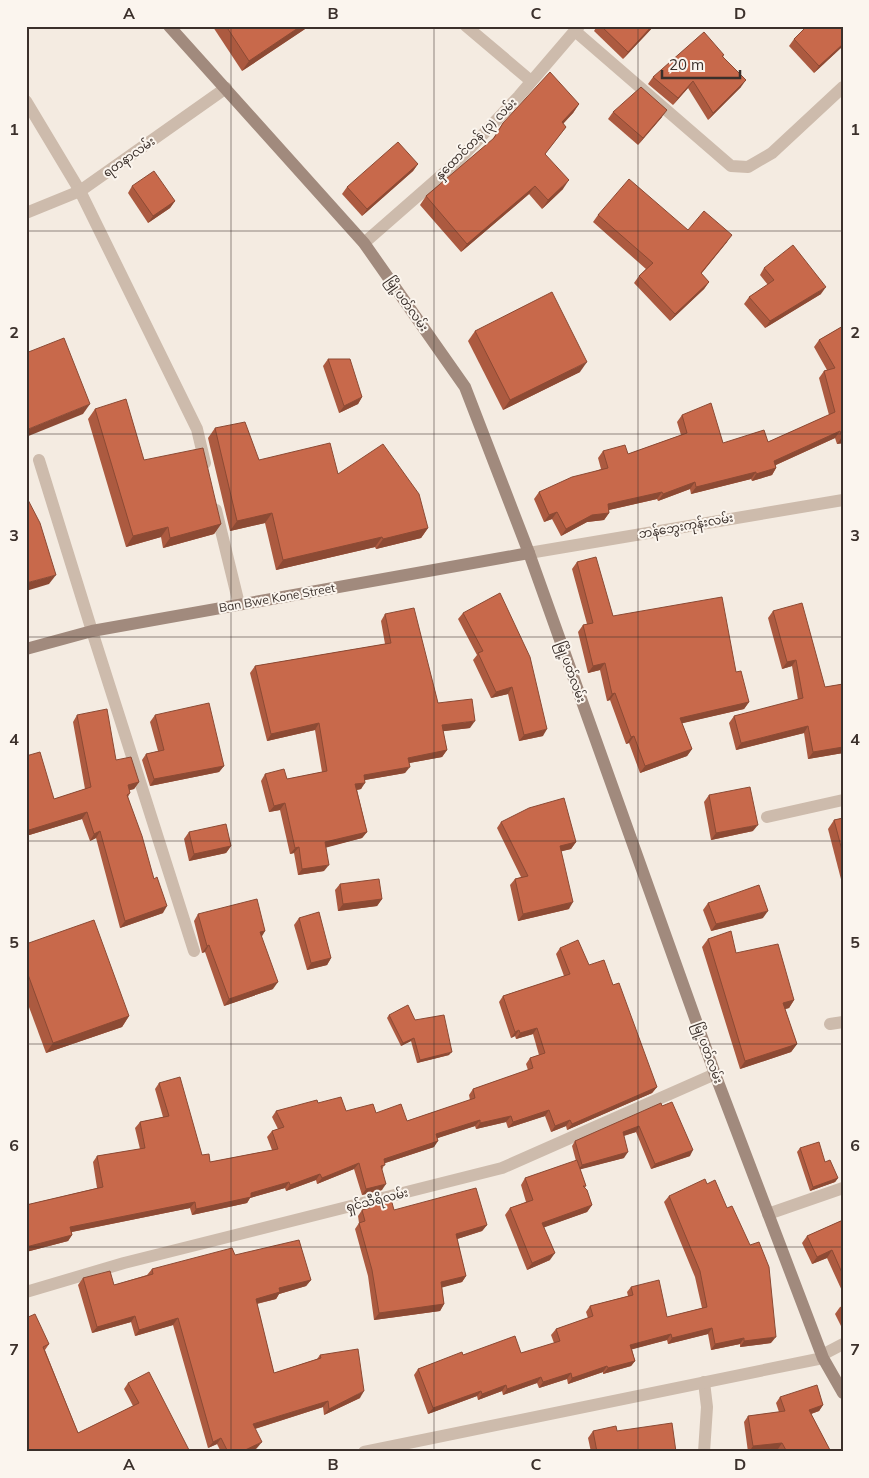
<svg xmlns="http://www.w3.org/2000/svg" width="869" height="1478" viewBox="0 0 869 1478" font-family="Mulish,'Noto Sans Myanmar',sans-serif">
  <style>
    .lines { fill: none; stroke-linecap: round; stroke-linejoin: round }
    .lane { stroke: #cdbbac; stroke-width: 12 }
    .street { stroke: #cdbbac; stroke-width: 12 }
    .secondary { stroke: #a18a7d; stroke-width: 12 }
    .wall { fill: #ac5a40 }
    .shaded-wall { fill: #8c4a34 }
    .building { fill: #c8694b; stroke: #8c4a34 }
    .grid { fill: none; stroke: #3b302b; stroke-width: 1; stroke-opacity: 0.55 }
    .labels { text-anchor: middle; stroke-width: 4; stroke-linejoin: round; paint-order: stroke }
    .street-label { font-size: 12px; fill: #3b302b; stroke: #fbf5ee }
    .neatline { fill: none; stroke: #3b302b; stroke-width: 2 }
    .grid-label { font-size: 16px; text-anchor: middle; font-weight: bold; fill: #3b302b }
  </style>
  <rect width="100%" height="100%" fill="#f4ebe1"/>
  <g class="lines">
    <g class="lane">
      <path d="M39,460L92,631"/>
      <path d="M704,1382L707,1407L704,1452"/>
    </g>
    <g class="street">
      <path d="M466,26L531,81"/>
      <path d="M575,31L731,166L748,167L772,153L843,87"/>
      <path d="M26,101L80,191L197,429L205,463"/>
      <path d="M26,213L80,191L226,88"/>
      <path d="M364,243L460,159L519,96L579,26"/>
      <path d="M216,510L239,604"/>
      <path d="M529,553L843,500"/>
      <path d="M92,631L194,951"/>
      <path d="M767,817L843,800"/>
      <path d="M830,1024L843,1022"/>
      <path d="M768,1214L843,1188"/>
      <path d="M26,1292L124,1263L502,1168L715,1074"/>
      <path d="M822,1355L843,1344"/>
      <path d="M364,1452L823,1358"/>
    </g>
    <g class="secondary">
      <path d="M169,26L364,243L465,387L529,553L715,1074L823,1358L843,1393"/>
      <path d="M26,649L92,631L529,553"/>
    </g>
  </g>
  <g class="wall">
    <path d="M213,26H307L305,29L242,71L213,27Z"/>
    <path d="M597,26H654L623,59L594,31Z"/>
    <path d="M843,26V46L814,73L789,46L794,39Z"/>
    <path d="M723,56L741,87L708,120L688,88L673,105L648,84L653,77Z"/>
    <path d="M579,104L573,113L563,124L566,127L545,154L563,189L542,209L529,194L461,252L420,205L426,196L492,140L503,123Z"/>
    <path d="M613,112L662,117L638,145L608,119Z"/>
    <path d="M418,164L413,171L362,216L342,194L347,187Z"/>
    <path d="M132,186L175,201L170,208L148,223L128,193Z"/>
    <path d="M598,215L688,230L727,242L701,274L709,282L704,289L670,321L634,283L639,276L646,269L593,222Z"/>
    <path d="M764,268L821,294L765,328L744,304L749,297L768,285L760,275Z"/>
    <path d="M843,326V443L837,444L835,438L776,465V468L772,475L752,481L751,479L691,494L690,489L658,501L657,499L609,510V513L604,520L587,522L561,536L552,519L544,522L534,499L539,492L601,469L598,458L603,451L628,454L681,435L677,422L682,415L723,443L768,442L829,415L819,378L824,371L827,370L814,347L819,340Z"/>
    <path d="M475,331L580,372L503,410L468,341Z"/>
    <path d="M328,359L362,397L358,404L339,413L323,366Z"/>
    <path d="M95,409L144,460L221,524L214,534L163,548L161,537L126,547L88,419Z"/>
    <path d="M215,428L259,460L338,474L428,528L421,538L376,549L375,547L276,570L265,523L230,531L208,438Z"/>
    <path d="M577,562L613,616L736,672L749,702L744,709L682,723L692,749L687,756L640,773L629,743L626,744L610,700L607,701L600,670L588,673L578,632L583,625L587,624L572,569Z"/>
    <path d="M773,611L825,687L843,684V753L808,759L804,733L736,750L729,723L734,716L798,700L792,666L782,669L768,618Z"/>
    <path d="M463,613L530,657L543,736L519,741L508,694L491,698L473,660L477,655L458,619Z"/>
    <path d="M385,614L438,703L470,728L443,731L447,750L442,757L409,763L405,773L365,780L361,789L357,790L367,832L362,838L326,847L324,871L298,875L294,853L290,854L280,810L269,812L261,781L265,774L287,779L322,772L315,730L267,741L250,673L255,666L385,644L381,621Z"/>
    <path d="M77,715L116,760L139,782L134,789L129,790L130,793L128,797L163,913L120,928L96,838L90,841L82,819L26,836V756L54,799L85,789L73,722Z"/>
    <path d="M155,715L224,766L219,772L150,786L142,760L146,754L158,751L150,722Z"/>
    <path d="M709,795L753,831L711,840L704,802Z"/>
    <path d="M843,818V887L828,829L834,820Z"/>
    <path d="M501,822L576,842L571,849L561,851L569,909L518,921L510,885L515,879L521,877L497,828Z"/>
    <path d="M189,832L231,846L226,853L189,861L184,839Z"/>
    <path d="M340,884L382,899L377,906L338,911L335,890Z"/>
    <path d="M708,903L763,918L711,931L703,910Z"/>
    <path d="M198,914L265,931L261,936L273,989L224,1006L205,952L202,953L194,921Z"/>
    <path d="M299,918L331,958L327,965L307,970L294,925Z"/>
    <path d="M708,939L736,953L794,1000L789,1008L785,1009L797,1044L791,1052L740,1069L702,947Z"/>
    <path d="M26,944L129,1016L122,1027L46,1053L26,999Z"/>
    <path d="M560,948L589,965L613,985L657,1087L652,1093L567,1130L566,1126L551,1132L545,1116L508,1128L506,1122L476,1129L475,1126L437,1138L434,1147L385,1163L382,1170V1190L362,1195L354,1169L317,1184L316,1180L286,1191L285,1188L250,1198L247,1203L192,1215L190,1208L72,1232V1235L68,1241L26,1252V1205L97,1188L93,1162L97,1156L140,1149L135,1128L140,1122L163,1117L155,1089L159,1083L202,1155L210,1162L272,1150L267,1137L272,1131L278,1129L272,1117L276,1111L318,1103L346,1111L376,1113L407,1121L470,1100L469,1095L473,1089L528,1070L526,1064L530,1058L539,1055L533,1034L516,1039L515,1036L511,1038L499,1002L503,996L564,976L556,954Z"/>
    <path d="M389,1015L449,1055L417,1063L411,1041L401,1046L387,1018Z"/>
    <path d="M662,1106L690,1156L651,1169L636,1132L624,1136V1158L580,1169L586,1186L585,1187L592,1205L587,1212L544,1227L550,1260L527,1270L505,1215L510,1208L526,1202L521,1185L525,1178L576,1161L572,1146L575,1141Z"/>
    <path d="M800,1148L825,1162L838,1178L835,1182L810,1191L797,1152Z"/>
    <path d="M669,1196L771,1343L740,1347V1344L711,1350L708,1334L668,1344L667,1340L632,1349L635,1361L631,1366L603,1374V1372L568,1384L567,1379L539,1388L537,1383L503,1395L502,1391L478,1400L477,1396L428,1414L414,1375L418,1369L463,1355L521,1353L554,1343L551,1335L556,1329L588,1318L586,1312L590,1306L628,1296L627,1292L631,1287L667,1317L702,1308L695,1277L664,1202Z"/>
    <path d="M371,1204L394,1210L487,1225L482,1231L457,1239L466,1276L462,1282L442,1287L444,1304L440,1311L374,1320L368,1276L355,1229L359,1223L358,1216L362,1210L368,1208Z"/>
    <path d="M843,1220V1293L827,1258L812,1264L802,1243L807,1236Z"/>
    <path d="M235,1255L311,1280L306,1286L279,1294L276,1299L257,1304L274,1373L317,1359L320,1355L360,1398L324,1415L323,1407L255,1429L257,1448L250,1452H221L217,1444L208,1448L173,1325L135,1336L131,1322L92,1333L78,1285L83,1278L114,1285L147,1275L152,1269Z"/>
    <path d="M843,1306V1330L835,1314L840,1307Z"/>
    <path d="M26,1318L49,1344L45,1350L78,1433L133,1406L124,1389L128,1383L189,1450L188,1452H26Z"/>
    <path d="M780,1397L823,1405L819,1411L811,1414L831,1452H779L778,1449L755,1452H748L744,1422L748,1416L779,1412L776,1403Z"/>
    <path d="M593,1431H617L676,1452H591L588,1438Z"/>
  </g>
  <g class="shaded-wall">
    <path d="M301,26H307L305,29L242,71L249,61Z"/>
    <path d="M652,26H654L623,59L628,52Z"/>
    <path d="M843,44V46L814,73L819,66Z"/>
    <path d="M746,80L741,87L708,120L713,113Z"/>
    <path d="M693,81L688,88L673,105L678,98Z"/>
    <path d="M579,104L573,113L556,131L562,122Z"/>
    <path d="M667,110L662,117L638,145L643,138Z"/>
    <path d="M418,164L413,171L362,216L367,209Z"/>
    <path d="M569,180L563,189L542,209L548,200Z"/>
    <path d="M535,186L529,194L461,252L467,244Z"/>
    <path d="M175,201L170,208L148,223L153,216Z"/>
    <path d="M732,235L727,242L696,280L701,273Z"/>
    <path d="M709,282L704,289L670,321L675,314Z"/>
    <path d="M826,287L821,294L765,328L770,321Z"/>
    <path d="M587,362L580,372L503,410L510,400Z"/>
    <path d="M362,397L358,404L339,413L344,406Z"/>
    <path d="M90,404L83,414L26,437V430Z"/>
    <path d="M840,431L835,438L769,468L774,461Z"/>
    <path d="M842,437H843V443L837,444Z"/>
    <path d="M776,468L772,475L752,481L756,474Z"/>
    <path d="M756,472L751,479L691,494L696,487Z"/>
    <path d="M695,482L690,489L658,501L663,494Z"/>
    <path d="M662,492L657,499L604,511L608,504Z"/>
    <path d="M557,512L552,519L544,522L549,515Z"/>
    <path d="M272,513L265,523L230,531L237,521Z"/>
    <path d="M609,513L604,520L587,522L561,536L566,529L592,515Z"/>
    <path d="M221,524L214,534L163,548L170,538Z"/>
    <path d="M168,527L161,537L126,547L133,536Z"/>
    <path d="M428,528L421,538L376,549L383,539Z"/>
    <path d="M382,537L375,547L276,570L283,560Z"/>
    <path d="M56,575L49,584L26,591V583Z"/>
    <path d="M796,660L792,666L782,669L787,662Z"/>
    <path d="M605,663L600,670L588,673L593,666Z"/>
    <path d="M512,687L508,694L491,698L496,692Z"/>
    <path d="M615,693L610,700L607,701L612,694Z"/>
    <path d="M749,702L744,709L675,725L680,718Z"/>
    <path d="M475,721L470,728L437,732L442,725Z"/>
    <path d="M319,723L315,730L267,741L271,734Z"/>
    <path d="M808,726L804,733L736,750L741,743Z"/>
    <path d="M547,729L543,736L519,741L524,735Z"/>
    <path d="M634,736L629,743L626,744L631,737Z"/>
    <path d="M843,747V753L808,759L813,752Z"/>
    <path d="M692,749L687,756L640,773L645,766Z"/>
    <path d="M447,750L442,757L404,764L408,758Z"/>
    <path d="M224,766L219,772L150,786L154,779Z"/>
    <path d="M410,767L405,773L359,781L364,775Z"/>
    <path d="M139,782L134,789L123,792L128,785Z"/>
    <path d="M365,783L361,789L351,791L355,784Z"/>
    <path d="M285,803L280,810L269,812L274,806Z"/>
    <path d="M87,812L82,819L26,836V834L29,830Z"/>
    <path d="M758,825L753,831L711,840L716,833Z"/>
    <path d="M100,831L96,838L90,841L94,834Z"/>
    <path d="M367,832L362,838L321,849L325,842Z"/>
    <path d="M576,842L571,849L555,853L560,846Z"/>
    <path d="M231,846L226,853L189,861L194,854Z"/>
    <path d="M299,847L294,853L290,854L295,848Z"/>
    <path d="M329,865L324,871L298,875L302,869Z"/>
    <path d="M382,899L377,906L338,911L343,904Z"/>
    <path d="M573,902L569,909L518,921L523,914Z"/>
    <path d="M167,906L163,913L120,928L125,921Z"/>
    <path d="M768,911L763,918L711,931L716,924Z"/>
    <path d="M265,931L261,938L260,932Z"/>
    <path d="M209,945L205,952L202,953L207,946Z"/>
    <path d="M331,958L327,965L307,970L311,963Z"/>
    <path d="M278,982L273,989L224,1006L229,999Z"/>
    <path d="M794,1000L789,1008L778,1011L783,1003Z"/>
    <path d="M129,1016L122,1027L46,1053L53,1043Z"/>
    <path d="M537,1028L533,1034L516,1039L520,1033Z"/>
    <path d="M519,1030L515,1036L511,1038L515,1032Z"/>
    <path d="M414,1038L411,1041L401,1046L403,1043Z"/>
    <path d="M797,1044L791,1052L740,1069L745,1061Z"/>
    <path d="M452,1052L449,1055L417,1063L420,1060Z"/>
    <path d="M657,1087L652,1093L567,1130L572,1124Z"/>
    <path d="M549,1110L545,1116L508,1128L513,1122Z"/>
    <path d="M511,1116L506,1122L476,1129L480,1123Z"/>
    <path d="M480,1120L475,1126L432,1140L436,1134Z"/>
    <path d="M570,1120L566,1126L551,1132L555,1126Z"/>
    <path d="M639,1126L636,1132L619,1137L623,1132Z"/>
    <path d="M438,1141L434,1147L379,1165L384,1159Z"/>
    <path d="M693,1150L690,1156L651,1169L655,1164Z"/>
    <path d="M628,1152L624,1158L578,1170L582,1165Z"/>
    <path d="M359,1163L354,1169L317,1184L322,1178Z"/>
    <path d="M320,1174L316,1180L286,1191L290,1185Z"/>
    <path d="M838,1178L835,1182L810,1191L813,1187Z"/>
    <path d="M289,1182L285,1188L250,1198L247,1203L192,1215L196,1209Z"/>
    <path d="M386,1184L382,1190L362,1195L366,1189Z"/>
    <path d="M195,1202L190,1208L66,1233L70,1227Z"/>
    <path d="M592,1205L587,1212L537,1230L542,1223Z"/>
    <path d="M487,1225L482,1231L451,1241L456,1234Z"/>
    <path d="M72,1235L68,1241L26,1252V1247Z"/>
    <path d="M832,1250L827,1258L812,1264L817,1257Z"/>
    <path d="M555,1253L550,1260L527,1270L532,1263Z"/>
    <path d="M466,1276L462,1282L437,1289L441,1282Z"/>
    <path d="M311,1280L306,1286L279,1294L276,1299L251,1305L256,1299L279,1288Z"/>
    <path d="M444,1304L440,1311L374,1320L379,1313Z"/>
    <path d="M135,1316L131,1322L92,1333L97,1327Z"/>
    <path d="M178,1318L173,1325L135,1336L139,1330Z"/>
    <path d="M712,1328L708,1334L668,1344L672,1338Z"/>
    <path d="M671,1334L667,1340L626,1351L630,1345Z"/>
    <path d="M776,1337L771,1343L740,1347L744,1341Z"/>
    <path d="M744,1338L740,1344L711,1350L715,1344Z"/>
    <path d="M635,1361L631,1366L603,1374L608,1368Z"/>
    <path d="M607,1366L603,1372L568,1384L572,1378Z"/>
    <path d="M571,1373L567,1379L539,1388L543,1382Z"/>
    <path d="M541,1377L537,1383L503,1395L507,1389Z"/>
    <path d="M506,1385L502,1391L478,1400L482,1394Z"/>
    <path d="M364,1391L360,1398L324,1415L329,1409Z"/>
    <path d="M481,1391L477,1396L428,1414L433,1408Z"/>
    <path d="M328,1401L323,1407L248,1431L253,1424Z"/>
    <path d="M823,1405L819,1411L805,1416L809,1410Z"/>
    <path d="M221,1438L217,1444L208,1448L213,1442Z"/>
    <path d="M262,1442L257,1448L250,1452H241Z"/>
    <path d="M782,1443L778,1449L749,1452L753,1446Z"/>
  </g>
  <g class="building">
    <path d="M226,26H301L249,61Z"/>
    <path d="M601,26H652L628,52Z"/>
    <path d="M807,26H843V44L819,66L794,39Z"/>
    <path d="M704,32L724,55L722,56L746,80L713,113L693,81L678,98L653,77Z"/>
    <path d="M550,72L579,104L562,122L566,127L545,154L569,180L548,200L535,186L467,244L426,196L494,138L503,123Z"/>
    <path d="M641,87L667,110L643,138L613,112Z"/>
    <path d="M398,142L418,164L367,209L347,187Z"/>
    <path d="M154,171L175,201L153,216L132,186Z"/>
    <path d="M629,179L688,230L704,211L732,235L701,273L709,282L675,314L639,276L653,263L598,215Z"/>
    <path d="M793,245L826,287L770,321L749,297L774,280L764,268Z"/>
    <path d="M552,292L587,362L510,400L475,331Z"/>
    <path d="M843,326V437H842L840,431L774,461L776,468L756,474V472L696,487L695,482L663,494L662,492L608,504L609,513L592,515L566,529L557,512L549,515L539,492L572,477L608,468L603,451L625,445L628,454L687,433L682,415L711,403L723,443L764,430L768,442L835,412L824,371L835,368L819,340Z"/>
    <path d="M64,338L90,404L26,430V353Z"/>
    <path d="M328,359H350L362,397L344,406Z"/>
    <path d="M126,399L144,460L203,448L221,524L170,538L168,527L133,536L95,409Z"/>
    <path d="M245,422L259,460L330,443L338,474L383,444L419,494L428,528L383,539L382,537L283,560L272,513L237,521L215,428Z"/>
    <path d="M26,496L40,523L56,575L26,583Z"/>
    <path d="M596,557L613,616L722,597L736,672L741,671L749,702L680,718L692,749L645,766L634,736L631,737L615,693L612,694L605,663L593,666L583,625L593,623L577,562Z"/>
    <path d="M500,593L530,657L547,729L524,735L512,687L496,692L478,653L483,651L463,613Z"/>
    <path d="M802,603L825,687L843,684V747L813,752L808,726L741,743L734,716L803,698L796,660L787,662L773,611Z"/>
    <path d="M414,608L438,703L472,699L475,721L442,725L447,750L408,758L410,767L364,775L365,783L355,784L367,832L325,842L329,865L302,869L299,847L295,848L285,803L274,806L265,774L284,769L287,779L327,771L319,723L271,734L255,666L391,643L385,614Z"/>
    <path d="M209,703L224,766L154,779L146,754L164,750L155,715Z"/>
    <path d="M107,709L116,760L131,757L139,782L128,785L130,793L127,795L142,836L154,879L157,877L167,906L125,921L100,831L94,834L87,812L29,830L26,821V756L40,752L54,799L91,787L77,715Z"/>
    <path d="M750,787L758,825L716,833L709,795Z"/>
    <path d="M564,798L576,842L560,846L573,902L523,914L515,879L528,876L501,822L529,808Z"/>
    <path d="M843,818V854L834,820Z"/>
    <path d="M226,824L231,846L194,854L189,832Z"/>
    <path d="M379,879L382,899L343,904L340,884Z"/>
    <path d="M759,885L768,911L716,924L708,903Z"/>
    <path d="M257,899L265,931L260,932L278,982L229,999L209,945L207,946L198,914Z"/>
    <path d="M319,912L331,958L311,963L299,918Z"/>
    <path d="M94,920L129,1016L53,1043L26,969V944Z"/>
    <path d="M731,931L736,953L778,944L794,1000L783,1003L797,1044L745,1061L708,939Z"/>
    <path d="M578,940L589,965L604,960L613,985L619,983L657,1087L572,1124L570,1120L555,1126L549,1110L513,1122L511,1116L480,1123V1120L436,1134L438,1141L384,1159L385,1165L381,1166L386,1184L366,1189L359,1163L322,1178L320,1174L290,1185L289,1182L251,1193V1197L196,1209L195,1202L70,1227L72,1235L26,1247V1205L103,1187L97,1156L145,1148L140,1122L169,1116L159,1083L180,1077L202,1155L209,1154L210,1162L278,1149L272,1131L284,1127L276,1111L317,1100L318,1103L341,1097L346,1111L373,1104L376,1113L401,1104L407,1121L475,1098L473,1089L533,1068L530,1058L545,1053L537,1028L520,1033L519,1030L515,1032L503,996L570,974L560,948Z"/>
    <path d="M408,1005L415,1020L444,1015L452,1052L420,1060L414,1038L403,1043L389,1015Z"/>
    <path d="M672,1102L693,1150L655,1164L639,1126L623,1132L628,1152L582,1165L575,1141L661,1103L662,1106Z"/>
    <path d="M819,1142L825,1162L830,1160L838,1178L813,1187L800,1148Z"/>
    <path d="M577,1160L586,1186H583L587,1190L592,1205L542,1223L555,1253L532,1263L510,1208L533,1200L525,1178Z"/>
    <path d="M705,1179L707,1184L715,1180L727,1208L732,1206L750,1245L759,1242L769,1267L776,1337L744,1341V1338L715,1344L712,1328L672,1338L671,1334L630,1345L635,1361L608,1368L607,1366L572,1378L571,1373L543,1382L541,1377L507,1389L506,1385L482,1394L481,1391L433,1408L418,1369L462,1352L463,1355L515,1336L521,1353L560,1341L556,1329L593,1316L590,1306L633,1295L631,1287L659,1280L667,1317L707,1307L700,1271L669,1196Z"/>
    <path d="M476,1188L487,1225L456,1234L466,1276L441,1282L444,1304L379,1313L372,1270L359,1223L365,1221L362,1210L372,1207L371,1204L391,1199L394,1210Z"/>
    <path d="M843,1220V1275L832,1250L817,1257L807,1236Z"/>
    <path d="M299,1240L311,1280L279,1288L280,1292L256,1299L274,1373L321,1358L320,1355L358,1349L364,1391L329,1409L328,1401L253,1424L262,1442L241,1452H228L221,1438L213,1442L178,1318L139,1330L135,1316L97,1327L83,1278L110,1271L114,1285L153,1274L152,1269L232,1248L235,1255Z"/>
    <path d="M35,1314L49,1344L43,1347L78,1433L139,1403L128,1383L149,1372L189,1450L186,1452H26V1318Z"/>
    <path d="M817,1385L823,1405L809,1410L831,1452H787L782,1443L753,1446L748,1416L785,1411L780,1397Z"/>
    <path d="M672,1423L676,1452H597L593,1431L616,1426L617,1431Z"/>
  </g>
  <path class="grid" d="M231,26V1452M434,26V1452M638,26V1452M26,231H843M26,434H843M26,637H843M26,841H843M26,1044H843M26,1247H843"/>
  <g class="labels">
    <g class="street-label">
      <text transform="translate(476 139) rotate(-45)" y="4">နှထောင်တန် (၃) လမ်း</text>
      <text transform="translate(129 157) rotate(-35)" y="4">ရတနာလမ်း</text>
      <text transform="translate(407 304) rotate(55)" y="4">မြို့ပတ်လမ်း</text>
      <text transform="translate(686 526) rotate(-10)" y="4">ဘန်ဘွေးကုန်းလမ်း</text>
      <text transform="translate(277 598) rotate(-10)" y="4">Ban Bwe Kone Street</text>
      <text transform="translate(571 672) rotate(70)" y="4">မြို့ပတ်လမ်း</text>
      <text transform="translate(708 1053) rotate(70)" y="4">မြို့ပတ်လမ်း</text>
      <text transform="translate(377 1200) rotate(-14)" y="4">ရှင်သီရိလမ်း</text>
    </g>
  </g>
  <rect width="869" height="1478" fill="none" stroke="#fbf5ee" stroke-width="55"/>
  <path d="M662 70v8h78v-8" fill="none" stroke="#3b302b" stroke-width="2.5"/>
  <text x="669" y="70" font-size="15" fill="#3b302b" stroke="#fbf5ee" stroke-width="4" paint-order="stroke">20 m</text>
  <rect x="28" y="28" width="814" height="1422" class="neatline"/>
  <g class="grid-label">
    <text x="129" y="19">A</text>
    <text x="333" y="19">B</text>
    <text x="536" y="19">C</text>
    <text x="740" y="19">D</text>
    <text x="14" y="135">1</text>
    <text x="855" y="135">1</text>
    <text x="14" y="338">2</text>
    <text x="855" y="338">2</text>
    <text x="14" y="541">3</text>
    <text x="855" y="541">3</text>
    <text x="14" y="745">4</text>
    <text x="855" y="745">4</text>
    <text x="14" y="948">5</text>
    <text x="855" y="948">5</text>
    <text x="14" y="1151">6</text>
    <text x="855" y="1151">6</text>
    <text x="14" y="1355">7</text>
    <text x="855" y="1355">7</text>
    <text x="129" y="1470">A</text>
    <text x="333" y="1470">B</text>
    <text x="536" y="1470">C</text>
    <text x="740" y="1470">D</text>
  </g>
</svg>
